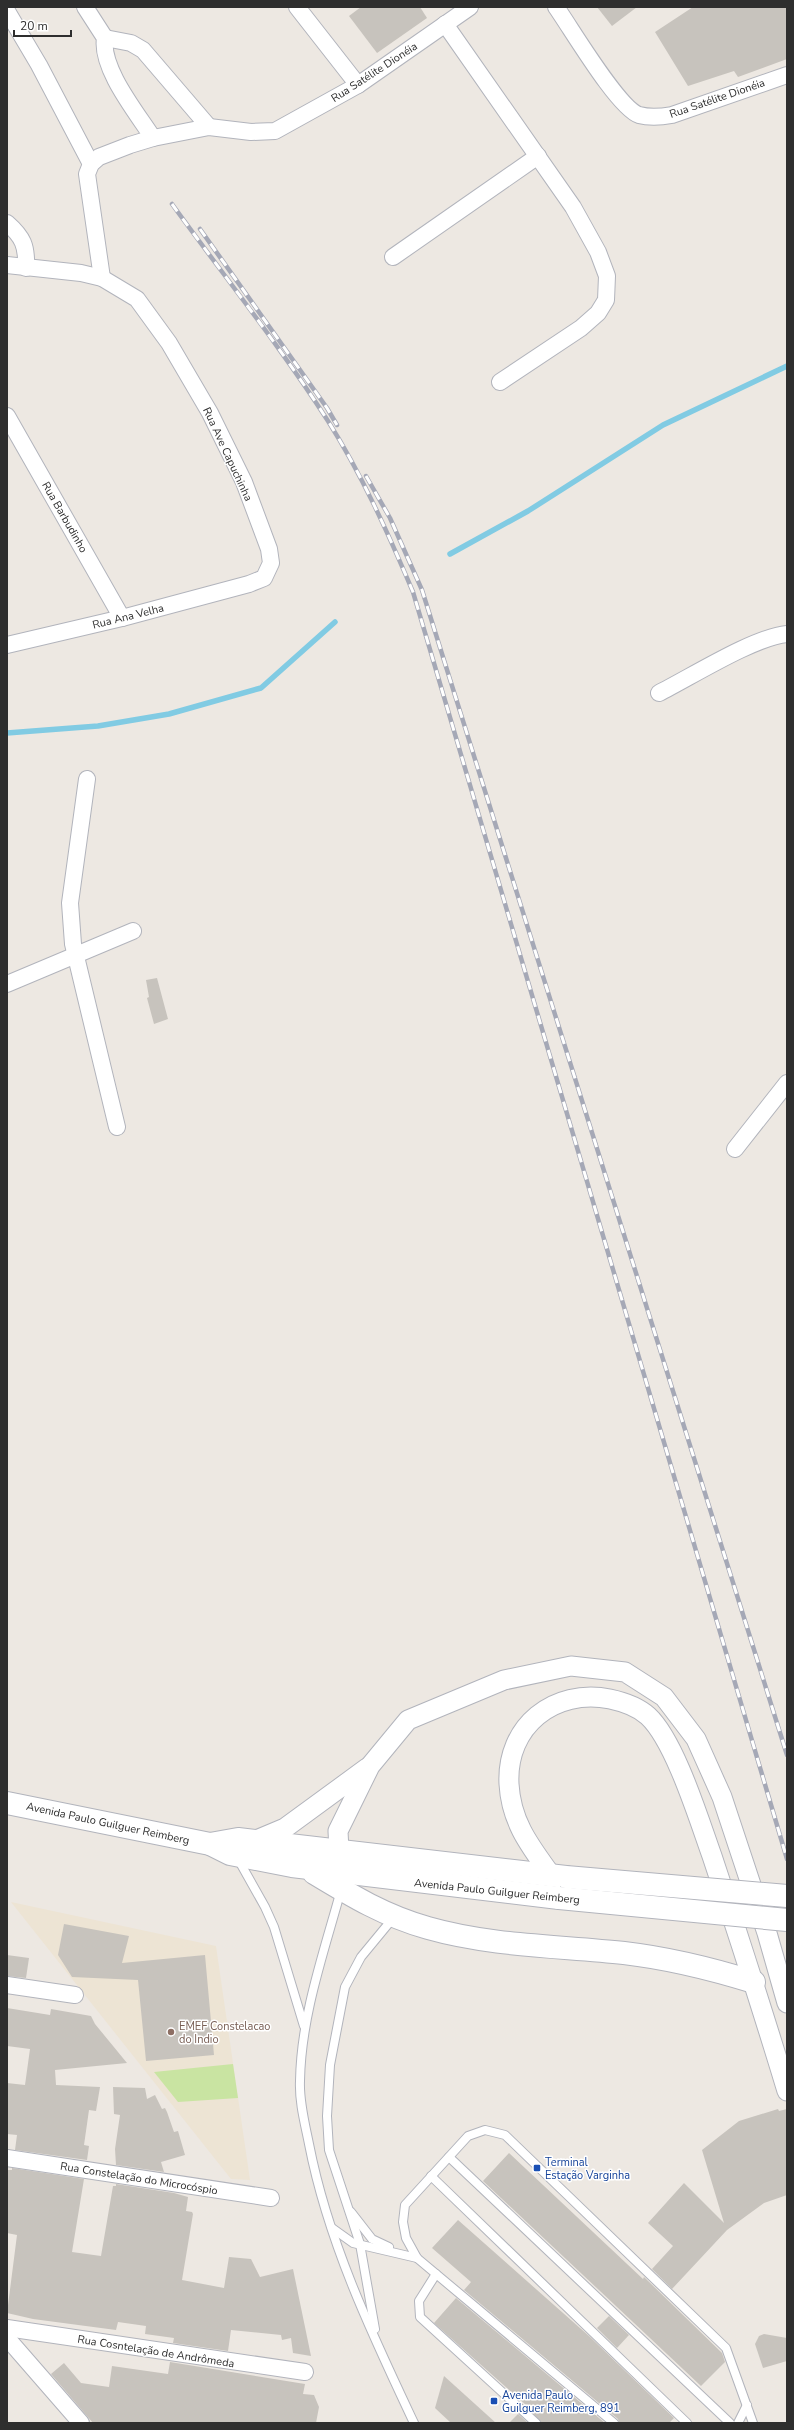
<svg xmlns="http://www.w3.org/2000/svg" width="794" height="2430" viewBox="0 0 794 2430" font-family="'Nunito Sans',sans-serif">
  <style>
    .education { fill: #ede4d4 }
    .pitch { fill: #c9e4a2 }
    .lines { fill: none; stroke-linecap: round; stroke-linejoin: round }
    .stream { stroke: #81cbe3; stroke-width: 5.5 }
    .building { fill: #c7c3bd }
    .service-casing { stroke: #b2b4bc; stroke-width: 10 }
    .minor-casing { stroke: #b2b4bc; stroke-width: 18 }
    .tertiary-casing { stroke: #b2b4bc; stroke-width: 21 }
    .secondary-casing { stroke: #b2b4bc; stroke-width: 24 }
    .service { stroke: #fff; stroke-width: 8 }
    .minor { stroke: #fff; stroke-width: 16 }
    .tertiary { stroke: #fff; stroke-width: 19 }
    .secondary { stroke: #fff; stroke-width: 22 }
    .rail-casing { stroke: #a5a8b6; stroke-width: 4.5 }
    .rail { stroke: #fff; stroke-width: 3; stroke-dasharray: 9; stroke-linecap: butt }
    .secondary-bridge-casing { stroke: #b2b4bc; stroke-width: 24; stroke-linecap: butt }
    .secondary-bridge { stroke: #fff; stroke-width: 22 }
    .education-dot { fill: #8d6e63; stroke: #fff; stroke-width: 1.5 }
    .transit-dot { fill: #1a4fb4; stroke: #fff; stroke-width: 1.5 }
    .labels { text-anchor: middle; stroke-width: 3; stroke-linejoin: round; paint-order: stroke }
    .street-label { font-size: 11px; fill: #2e2e2e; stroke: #fff }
    .education-label { font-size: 11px; fill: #785e54; stroke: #fff; text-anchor: start }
    .transit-label { font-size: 11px; fill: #164399; stroke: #fff; text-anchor: start }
  </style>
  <rect width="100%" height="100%" fill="#ede8e2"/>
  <path class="education" d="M11,1902L216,1946L250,2180L231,2179Z"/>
  <path class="pitch" d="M233,2064L238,2098L178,2102L154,2072Z"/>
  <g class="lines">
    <g class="stream">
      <path d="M450,554L528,511L663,425L787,366"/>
      <path d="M7,733L98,726L169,714L261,688L335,622"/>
    </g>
  </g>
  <g class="building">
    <path d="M361,7H420L427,18L377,53L349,16Z"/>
    <path d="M597,7H637L612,26Z"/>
    <path d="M693,7H787V59L738,77L734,71L688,86L655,32Z"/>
    <path d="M157,978L168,1019L154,1024L147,998L149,997L146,980Z"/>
    <path d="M64,1924L129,1936L122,1963L205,1955L214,2055L146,2061L138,1980L72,1977L58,1955Z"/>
    <path d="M7,1955L29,1958L26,1978L7,1976Z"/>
    <path d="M7,2008L50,2015L51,2009L91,2016L95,2024L127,2063L55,2070L56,2085L100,2087L96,2111L89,2110L84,2145L89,2146L87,2160L15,2150L17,2135L7,2134V2083L25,2085L30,2049L7,2046Z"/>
    <path d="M113,2087L145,2088L147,2099L155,2095L162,2109L165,2108L167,2112L174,2132L178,2131L185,2155L161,2162L164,2172L116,2165L115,2149L120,2115L114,2114Z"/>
    <path d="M778,2109L779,2111L787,2109V2195L764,2203L727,2230L672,2289L652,2269L673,2246L648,2223L684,2183L724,2223L702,2150L739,2121Z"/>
    <path d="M509,2153L643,2279L644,2277L722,2353L725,2362L701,2386L483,2181Z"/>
    <path d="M12,2168L84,2179L72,2252L101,2256L113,2186H116V2184L174,2193L188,2197L186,2211L192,2212L193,2214L182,2280L224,2288L229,2257L251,2259L260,2277L293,2269L311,2356L293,2353L291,2338L282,2340L281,2335L231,2330L228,2351L173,2343L174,2338L145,2334L146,2326L118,2322L116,2330L33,2319L7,2313L17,2235L7,2233V2170H12Z"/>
    <path d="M458,2220L589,2336L674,2418L669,2423H619L618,2419L464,2290L471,2282L432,2248Z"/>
    <path d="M456,2298L605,2423H541L526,2405L434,2323Z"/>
    <path d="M609,2316L629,2335L617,2348L597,2328Z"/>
    <path d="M764,2334L787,2338V2361L763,2368L755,2344L759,2336Z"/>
    <path d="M170,2362L305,2384L303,2394L314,2395L319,2407L316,2423H93L51,2374L64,2363L81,2383L109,2387L112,2366L168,2374Z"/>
    <path d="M444,2376L496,2423H451L435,2408Z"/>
    <path d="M518,2414L528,2423H509Z"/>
  </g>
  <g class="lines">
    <g class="service-casing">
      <g id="service">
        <path d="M238,1859L265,1907L274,1927L304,2026"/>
        <path d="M341,1890C324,1952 301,2016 300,2081C299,2102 305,2124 309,2144C328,2242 372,2334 414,2423"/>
        <path d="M449,2157L730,2423"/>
        <path d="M431,2176L687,2423"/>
        <path d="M351,2212L372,2239L389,2247"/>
        <path d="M332,2228L353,2243L417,2258"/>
        <path d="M436,2274L419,2301L420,2317L536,2423"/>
        <path d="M375,2329L360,2244L329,2150L327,2116L330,2065L345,1987L361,1957L394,1917"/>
        <path d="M614,2423L417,2258L406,2238L403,2222L405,2205L468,2136L485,2130L505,2135L726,2348L753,2423"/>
        <path d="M738,2423L747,2405"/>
      </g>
    </g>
    <g class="minor-casing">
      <g id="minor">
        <path d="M85,7L105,38C100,68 137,113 153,138"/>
        <path d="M297,7L358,85"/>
        <path d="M556,7C571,28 618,108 639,115C650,118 661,117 672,115L787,75"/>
        <path d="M7,11L39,65L91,164"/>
        <path d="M445,24L573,207L598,252L607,276L606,300L598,313L581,328L500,382"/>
        <path d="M105,38L131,43L143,50L209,127"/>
        <path d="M7,223C23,237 27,246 26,268"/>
        <path d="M393,257L538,156"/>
        <path d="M7,265L81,273L102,278L137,299L169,343L210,413L244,482L269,549L271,563L264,578L249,584L122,618L7,645"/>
        <path d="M102,278L87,174L91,164L99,157L130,145L153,138L209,127L251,132L275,131L358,85L470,7"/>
        <path d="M7,416L122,618"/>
        <path d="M659,693C691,677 754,637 787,634"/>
        <path d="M87,779L70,903L73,944L117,1127"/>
        <path d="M7,984L133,931"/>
        <path d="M735,1149L787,1083"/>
        <path d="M7,1985L75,1995"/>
        <path d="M7,2158L271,2198"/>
        <path d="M7,2328L305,2372"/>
        <path d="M7,2338L81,2423"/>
      </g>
    </g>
    <g class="tertiary-casing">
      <g id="tertiary">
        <path d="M254,1841L285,1828L367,1768"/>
        <path d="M339,1851L338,1831L370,1766L408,1720L504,1680L571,1666L625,1672L664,1697L696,1739L722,1797L767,1933L787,2003"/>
        <path d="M551,1875C530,1846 511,1822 509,1784C506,1726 554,1688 610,1699C624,1702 637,1706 648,1716C675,1741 699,1820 712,1856C738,1934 763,2012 787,2091"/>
      </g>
    </g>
    <g class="secondary-casing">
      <g id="secondary">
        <path d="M7,1803L210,1844L230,1854L292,1866L559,1898"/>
        <path d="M210,1844L238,1839L566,1877"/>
        <path d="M314,1873C352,1896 385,1916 428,1928C491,1946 559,1946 624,1953C667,1958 712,1969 754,1982"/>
      </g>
    </g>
    <use href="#service" class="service"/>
    <use href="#minor" class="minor"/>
    <use href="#tertiary" class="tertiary"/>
    <use href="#secondary" class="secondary"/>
    <g class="rail-casing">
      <g id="rail">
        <path d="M172,204C224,276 280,346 328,421C362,475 388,533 413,592L787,1859"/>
        <path d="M200,229L327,408L337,425"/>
        <path d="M366,476L390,518L422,590L787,1755"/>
      </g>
    </g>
    <use href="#rail" class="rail"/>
    <g class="secondary-bridge-casing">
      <g id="secondary-bridge">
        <path d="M566,1877L787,1896"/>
        <path d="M559,1898L787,1920"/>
      </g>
    </g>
    <use href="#secondary-bridge" class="secondary-bridge"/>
  </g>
  <circle class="education-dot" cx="171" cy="2032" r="4"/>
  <g class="transit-dot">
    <rect x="533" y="2164" width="8" height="8" rx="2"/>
    <rect x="490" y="2397" width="8" height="8" rx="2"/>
  </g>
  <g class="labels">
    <g class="street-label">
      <text transform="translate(374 72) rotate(-33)" y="4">Rua Satélite Dionéia</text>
      <text transform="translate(717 98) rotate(-19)" y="4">Rua Satélite Dionéia</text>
      <text transform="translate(228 454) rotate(65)" y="4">Rua Ave Capuchinha</text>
      <text transform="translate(65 517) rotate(60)" y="4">Rua Barbudinho</text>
      <text transform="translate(128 616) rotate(-14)" y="4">Rua Ana Velha</text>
      <text transform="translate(108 1823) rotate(12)" y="4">Avenida Paulo Guilguer Reimberg</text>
      <text transform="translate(497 1891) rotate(6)" y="4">Avenida Paulo Guilguer Reimberg</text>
      <text transform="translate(139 2178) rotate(9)" y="4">Rua Constelação do Microcóspio</text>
      <text transform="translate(156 2351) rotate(9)" y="4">Rua Cosntelação de Andrômeda</text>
    </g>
    <g class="education-label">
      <text x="179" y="2030">EMEF Constelacao<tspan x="179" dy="13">do Indio</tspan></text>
    </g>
    <g class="transit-label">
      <text x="545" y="2166">Terminal<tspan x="545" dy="13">Estação Varginha</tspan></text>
      <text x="502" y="2399">Avenida Paulo<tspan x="502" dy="13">Guilguer Reimberg, 891</tspan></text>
    </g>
  </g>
  <rect width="794" height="2430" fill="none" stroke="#2e2e2e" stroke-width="16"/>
  <path d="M14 30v6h57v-6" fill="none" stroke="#2e2e2e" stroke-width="2"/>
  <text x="20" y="30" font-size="12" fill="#2e2e2e" stroke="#ffffff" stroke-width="3" paint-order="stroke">20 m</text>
</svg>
